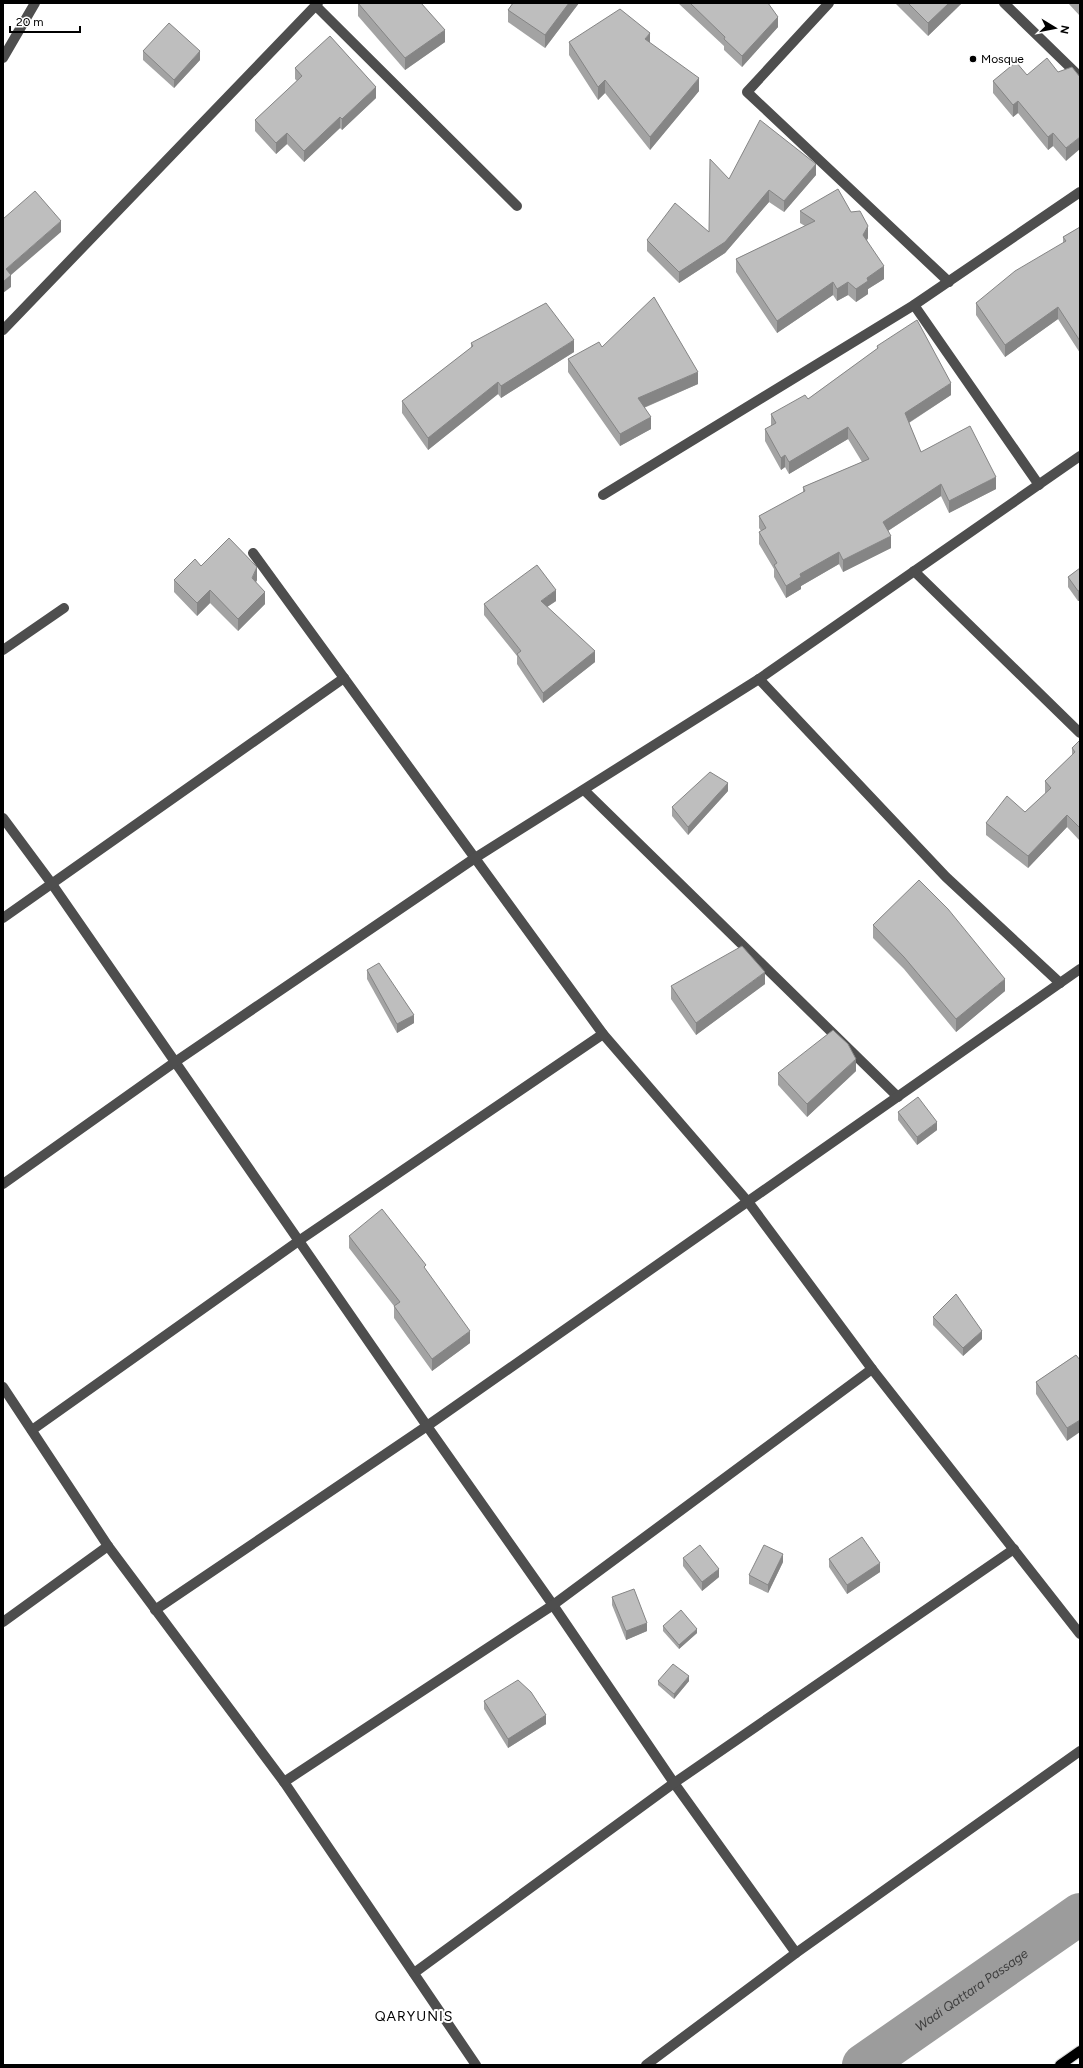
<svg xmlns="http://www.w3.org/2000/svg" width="1083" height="2068" viewBox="0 0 1083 2068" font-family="Figtree,sans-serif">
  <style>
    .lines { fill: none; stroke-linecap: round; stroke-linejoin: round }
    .river { stroke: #9c9c9c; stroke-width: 42 }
    .major-casing { stroke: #dbdbdb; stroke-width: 12 }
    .minor { stroke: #4e4e4e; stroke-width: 10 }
    .major { stroke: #000; stroke-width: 10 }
    .wall { fill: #a3a3a3 }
    .shaded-wall { fill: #858585 }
    .building { fill: #bebebe; stroke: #858585 }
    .poi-dot { fill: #000; stroke: #fff; stroke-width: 1.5 }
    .labels { text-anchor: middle; stroke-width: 4; stroke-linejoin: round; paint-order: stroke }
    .poi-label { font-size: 12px; fill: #000; stroke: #fff; text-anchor: start }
    .water-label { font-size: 13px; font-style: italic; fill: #3d3d3d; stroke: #fff }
    .quarter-label { font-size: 14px; letter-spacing: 1px; fill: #000; stroke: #fff }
  </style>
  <rect width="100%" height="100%" fill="#fff"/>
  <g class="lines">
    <path class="river" id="s1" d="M863,2065L1080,1914"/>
    <g class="major-casing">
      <path id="major" d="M1060,2065L1080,2051"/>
    </g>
    <g class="minor">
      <path d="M829,3L747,92L949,282"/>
      <path d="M1004,3L1080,77"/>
      <path d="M315,5L517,206"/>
      <path d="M3,58L35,3"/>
      <path d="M914,305L1039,485"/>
      <path d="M3,330L318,3"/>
      <path d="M603,495L914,305L1080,192"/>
      <path d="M253,553L603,1034L749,1203L872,1369L1080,1634"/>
      <path d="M914,571L1080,733"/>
      <path d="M3,650L64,608"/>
      <path d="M759,679L946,877L1060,983"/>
      <path d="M584,790L898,1097"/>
      <path d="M3,818L52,884L427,1426L553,1605L674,1783L796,1953"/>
      <path d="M3,918L344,678"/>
      <path d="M3,1184L175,1062L475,858L759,679L1080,456"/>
      <path d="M3,1387L108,1546L284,1782L476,2065"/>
      <path d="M32,1430L300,1240L603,1034"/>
      <path d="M155,1610L427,1426L1080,969"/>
      <path d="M3,1622L108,1546"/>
      <path d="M284,1782L553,1605L872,1369"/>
      <path d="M414,1973L674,1783L1014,1549"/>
      <path d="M646,2065L796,1953L1080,1751"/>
    </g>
    <use href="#major" class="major"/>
  </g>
  <g class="wall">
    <path d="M358,3L445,42L405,70L358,16Z"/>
    <path d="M513,3H579L545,48L508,22V10Z"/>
    <path d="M678,3H768L778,27L742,67L724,50V46Z"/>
    <path d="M895,3H962L928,36Z"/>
    <path d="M1068,3H1080V16Z"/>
    <path d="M569,42L650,43L699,91L650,150L605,93L598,100L569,55Z"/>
    <path d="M143,51L200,60L174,88L143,60Z"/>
    <path d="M295,68L376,98L342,130L340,128L304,162L287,144L276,154L255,131V120L297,81L295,79Z"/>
    <path d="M1058,72L1080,77L1066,161L1053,146L1048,150L1018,113L1013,117L993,93V81L1027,75Z"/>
    <path d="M816,175L784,212L769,202L725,253L679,283L647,251V240L709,232L729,179Z"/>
    <path d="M800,211L851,212L868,238L867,240L884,279L868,289V294L856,302L848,295L837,301L833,295L777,333L736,272V259L805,226L800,223Z"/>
    <path d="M1080,227V353L1058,319L1005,357L976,315V303L1063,243V237Z"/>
    <path d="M471,343L574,352L501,398L498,394L428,450L402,413V401L471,348Z"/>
    <path d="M877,346L951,395L909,423L921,452L996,489L949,513L941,496L888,531L891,548L843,572L839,564L801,586V589L786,598L774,577V569L759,544V532L761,531L759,528V516L803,493V487L862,462L848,439L789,474L785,467L781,470L765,441V429L771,426V414L808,399L877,349Z"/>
    <path d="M568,359L698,384L644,408L651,429L620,446L568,372Z"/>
    <path d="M201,566L257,580L256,582L265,604L238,631L210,603L197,616L174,592V580Z"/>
    <path d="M1080,568V600L1078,601L1068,587V577Z"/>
    <path d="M556,601L547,607L595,662L543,703L517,664V656L484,615V604Z"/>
    <path d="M1080,740V841L1067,827L1028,868L986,835V823L1025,812L1045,794V781L1072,755V748Z"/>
    <path d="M728,791L688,835L672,816V807Z"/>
    <path d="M873,925L1005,991L956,1032L904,969L873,938Z"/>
    <path d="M367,970L414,1023L397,1033L367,979Z"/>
    <path d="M765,984L696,1035L671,999V986Z"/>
    <path d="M856,1071L807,1117L778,1085V1073Z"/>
    <path d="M898,1112L937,1130L917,1145L898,1120Z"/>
    <path d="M349,1236L426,1270L470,1343L432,1371L394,1318V1306L349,1248Z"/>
    <path d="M933,1317L982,1339L963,1356L933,1325Z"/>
    <path d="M1076,1355L1067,1441L1036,1394V1382Z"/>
    <path d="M683,1558L719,1577L702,1591L683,1566Z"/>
    <path d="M829,1559L880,1572L847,1594L829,1567Z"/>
    <path d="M783,1562L768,1593L749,1584V1575Z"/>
    <path d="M612,1597L647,1631L626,1640L612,1605Z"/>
    <path d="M663,1626L697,1633L679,1649L663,1631Z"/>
    <path d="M658,1681H689L674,1699L658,1685Z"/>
    <path d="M484,1701L546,1724L508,1748L484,1709Z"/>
  </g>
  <g class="shaded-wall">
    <path d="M569,3H579L545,48V35Z"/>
    <path d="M949,3H962L928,36V23Z"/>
    <path d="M778,17V27L742,67V56Z"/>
    <path d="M445,30V42L405,70V58Z"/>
    <path d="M650,33V46L645,39Z"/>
    <path d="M200,51V60L174,88V80Z"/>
    <path d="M699,78V91L650,150V137Z"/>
    <path d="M605,80V93L598,100V87Z"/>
    <path d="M376,87V98L342,130V119Z"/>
    <path d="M1018,101V113L1013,117V105Z"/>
    <path d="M340,117V128L304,162V151Z"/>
    <path d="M287,133V144L276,154V143Z"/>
    <path d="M1053,133V146L1048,150V137Z"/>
    <path d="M1080,137V149L1066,161V148Z"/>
    <path d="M816,164V175L784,212V201Z"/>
    <path d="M769,190V202L725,253L679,283V272Z"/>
    <path d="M61,221V232L11,275V287L3,293V282L6,269Z"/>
    <path d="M868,226V238L863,247V235Z"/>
    <path d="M884,266V279L868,289V294L856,302V289L867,278Z"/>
    <path d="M833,282V295L777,333V321Z"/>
    <path d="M848,282V295L837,301V289Z"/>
    <path d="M1058,307V319L1005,357V345Z"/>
    <path d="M574,340V352L501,398V386Z"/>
    <path d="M698,372V384L638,410V398Z"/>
    <path d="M498,382V394L428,450V438Z"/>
    <path d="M951,383V395L905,425V413Z"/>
    <path d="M651,417V429L620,446V434Z"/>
    <path d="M848,427V439L789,474V462Z"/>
    <path d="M785,455V467L781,470V458Z"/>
    <path d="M996,477V489L949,513V501Z"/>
    <path d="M941,484V496L883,534V522Z"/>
    <path d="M891,536V548L843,572V560Z"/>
    <path d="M839,552V564L801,586V589L786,598V586L800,574Z"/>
    <path d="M257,567V580L252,590V578Z"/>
    <path d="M210,590V603L197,616V603Z"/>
    <path d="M556,590V601L541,611V601Z"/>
    <path d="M1080,590V600L1078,601V591Z"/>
    <path d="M265,592V604L238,631V619Z"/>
    <path d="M595,651V662L543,703V693Z"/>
    <path d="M728,783V791L688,835V827Z"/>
    <path d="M1067,815V827L1028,868V856Z"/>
    <path d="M765,972V984L696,1035V1023Z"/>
    <path d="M1005,979V991L956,1032V1019Z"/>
    <path d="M414,1015V1023L397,1033V1024Z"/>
    <path d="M856,1059V1071L807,1117V1104Z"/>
    <path d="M937,1122V1130L917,1145V1137Z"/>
    <path d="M470,1331V1343L432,1371V1359Z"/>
    <path d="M982,1331V1339L963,1356V1348Z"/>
    <path d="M1080,1420V1432L1067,1441V1428Z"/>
    <path d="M783,1554V1562L768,1593V1585Z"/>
    <path d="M880,1563V1572L847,1594V1585Z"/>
    <path d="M719,1569V1577L702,1591V1582Z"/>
    <path d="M647,1623V1631L626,1640V1631Z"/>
    <path d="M697,1629V1633L679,1649V1645Z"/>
    <path d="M689,1676V1681L674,1699V1694Z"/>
    <path d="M546,1715V1724L508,1748V1739Z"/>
  </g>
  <g class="building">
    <path d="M358,3H421L445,30L405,58Z"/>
    <path d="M513,3H569L545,35L508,10Z"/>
    <path d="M690,3H768L778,17L742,56L724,39L725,37Z"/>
    <path d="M908,3H949L928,23Z"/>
    <path d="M620,9L650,33L645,39L699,78L650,137L605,80L598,87L569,42Z"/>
    <path d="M169,23L200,51L174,80L143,51Z"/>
    <path d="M330,36L376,87L342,119L340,117L304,151L287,133L276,143L255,120L302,76L295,68Z"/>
    <path d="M1047,58L1058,72L1072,67L1080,77V137L1066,148L1053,133L1048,137L1018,101L1013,105L993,81L1016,62L1027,75Z"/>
    <path d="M760,120L816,164L784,201L769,190L725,242L679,272L647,240L675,203L709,232L710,159L729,179Z"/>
    <path d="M838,189L851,212L860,211L868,226L863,235L884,266L867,278L868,281L856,289L848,282L837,289L833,282L777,321L736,259L815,221L800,211Z"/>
    <path d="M35,191L61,221L6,269L11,275L3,282V219Z"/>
    <path d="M1080,227V341L1058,307L1005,345L976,303L1015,271L1066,241L1063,237Z"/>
    <path d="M654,297L698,372L638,398L651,417L620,434L568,359L599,342L602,347Z"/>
    <path d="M546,303L574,340L501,386L498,382L428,438L402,401L473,346L471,343Z"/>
    <path d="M917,320L951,383L905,413L921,452L970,426L996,477L949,501L941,484L883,522L891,536L843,560L839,552L800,574L801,577L786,586L774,565L777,563L759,532L766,528L759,516L805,491L803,487L869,459L848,427L789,462L785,455L781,458L765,429L776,423L771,414L805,395L808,399L878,348L877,346Z"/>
    <path d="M229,538L257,567L252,578L265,592L238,619L210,590L197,603L174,580L195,559L201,566Z"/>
    <path d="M537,565L556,590L541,601L595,651L543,693L517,654L521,651L484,604Z"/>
    <path d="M1080,568V590L1078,591L1068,577Z"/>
    <path d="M1080,740V828L1067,815L1028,856L986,823L1007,796L1025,812L1051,788L1045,781L1075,752L1072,748Z"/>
    <path d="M710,772L728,783L688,827L672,807Z"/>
    <path d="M919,880L948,909L1005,979L956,1019L904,957L873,925Z"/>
    <path d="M742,946L765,972L696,1023L671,986Z"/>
    <path d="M379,963L414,1015L397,1024L367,970Z"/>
    <path d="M833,1030L848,1044L856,1059L807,1104L778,1073Z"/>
    <path d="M918,1097L937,1122L917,1137L898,1112Z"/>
    <path d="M382,1209L426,1265L424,1267L470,1331L432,1359L394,1306L400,1302L349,1236Z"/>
    <path d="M956,1294L982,1331L963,1348L933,1317Z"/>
    <path d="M1076,1355L1080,1360V1420L1067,1428L1036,1382Z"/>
    <path d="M862,1537L880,1563L847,1585L829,1559Z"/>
    <path d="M700,1545L719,1569L702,1582L683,1558Z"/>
    <path d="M764,1545L783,1554L768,1585L749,1575Z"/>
    <path d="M634,1589L647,1623L626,1631L612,1597Z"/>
    <path d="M681,1610L697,1629L679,1645L663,1626Z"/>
    <path d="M673,1664L689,1676L674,1694L658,1681Z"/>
    <path d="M518,1680L531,1692L546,1715L508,1739L484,1701Z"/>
  </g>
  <circle class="poi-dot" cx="973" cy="59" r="4"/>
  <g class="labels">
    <g class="poi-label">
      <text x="981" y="63">Mosque</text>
    </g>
    <g class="water-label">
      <text dy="5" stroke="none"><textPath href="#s1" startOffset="132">Wadi Qattara Passage</textPath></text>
    </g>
    <g class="quarter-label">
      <text x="414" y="2021">QARYUNIS</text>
    </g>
  </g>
  <rect width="1083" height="2068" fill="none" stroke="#000000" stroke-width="8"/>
  <g transform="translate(1055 28) rotate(100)" stroke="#ffffff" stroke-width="3" paint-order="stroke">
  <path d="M0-3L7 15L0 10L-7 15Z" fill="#000000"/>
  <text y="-6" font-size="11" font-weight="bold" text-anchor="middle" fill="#000000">N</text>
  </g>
  <path d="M10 26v6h70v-6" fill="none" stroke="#000000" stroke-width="2"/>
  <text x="16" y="26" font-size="12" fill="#000000" stroke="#ffffff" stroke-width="3" paint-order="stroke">20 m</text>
</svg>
